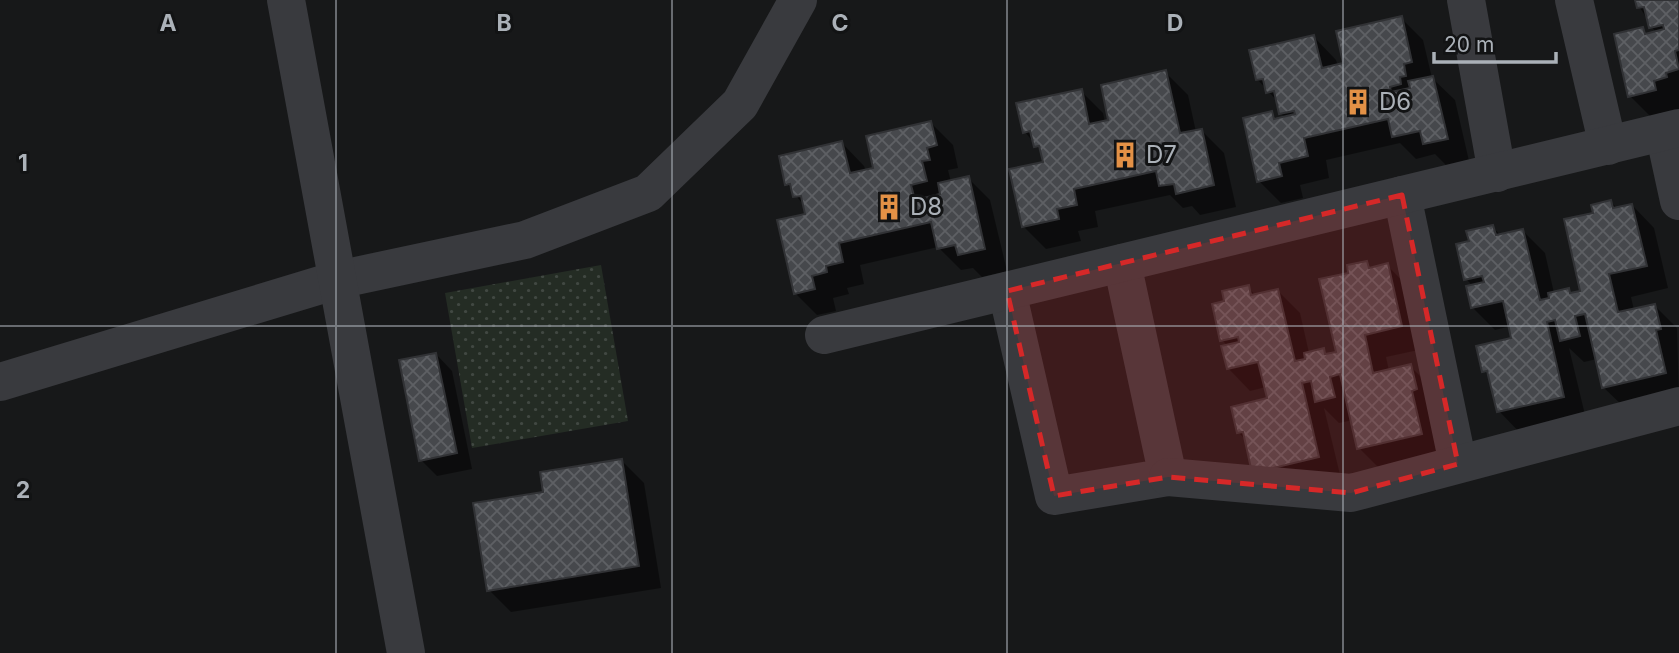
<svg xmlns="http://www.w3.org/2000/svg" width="1679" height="653" viewBox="0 0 1679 653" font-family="Inter,sans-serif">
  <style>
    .grass { fill: url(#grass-dots) }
    .shadow { fill: #0007 }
    .building { fill: url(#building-cross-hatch); stroke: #313235; stroke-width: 2 }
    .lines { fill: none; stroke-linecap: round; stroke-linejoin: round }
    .minor { stroke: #393a3e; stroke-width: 38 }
    .tertiary { stroke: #393a3e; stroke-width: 38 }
    .marked { fill: #d62828; fill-opacity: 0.2; stroke: #d62828; stroke-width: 5; stroke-dasharray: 14 9; stroke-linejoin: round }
    .grid { fill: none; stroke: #abb1b8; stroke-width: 2; stroke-opacity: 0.55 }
    .labels { text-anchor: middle; stroke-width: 6; stroke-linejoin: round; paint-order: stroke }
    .poi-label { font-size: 24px; fill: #abb1b8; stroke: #121314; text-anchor: start }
    .grid-label { font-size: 23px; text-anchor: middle; font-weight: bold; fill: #abb1b8; stroke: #121314; stroke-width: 6; stroke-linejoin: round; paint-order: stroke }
  </style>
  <defs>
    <pattern id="grass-dots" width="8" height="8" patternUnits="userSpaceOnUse" patternTransform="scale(1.75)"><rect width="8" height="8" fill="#242c24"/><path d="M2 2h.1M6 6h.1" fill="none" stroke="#414842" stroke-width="1.8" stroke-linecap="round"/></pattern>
    <pattern id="building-cross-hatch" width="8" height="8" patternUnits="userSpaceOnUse" patternTransform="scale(1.75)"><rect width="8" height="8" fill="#46484c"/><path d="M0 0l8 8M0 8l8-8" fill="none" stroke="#5e6064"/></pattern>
  </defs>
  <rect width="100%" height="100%" fill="#171819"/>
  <path class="grass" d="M601,265L628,421L472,448L445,293Z"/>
  <g class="shadow">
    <path d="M1635,0H1679V121L1660,126L1630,96L1643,29L1648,35L1656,33Z"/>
    <path d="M1401,18L1423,40L1432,78L1455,100L1469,161L1447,166L1435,154L1416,159L1400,143L1326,160L1329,178L1300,185L1303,198L1281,203L1259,181L1271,113L1278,120L1286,118L1280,113L1278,102L1257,79L1314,37L1336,60L1338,66L1345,64Z"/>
    <path d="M1165,72L1188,95L1196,132L1202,131L1224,153L1236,207L1200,215L1192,206L1183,208L1170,195L1095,211L1098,227L1078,231L1081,241L1046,249L1023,226L1045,164L1043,154L1025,132L1081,91L1103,113L1105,122Z"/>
    <path d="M931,123L953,145L958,168L948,170L951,182L968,178L990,200L1007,271L982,277L973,268L961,270L938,247L860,265L864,284L847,288L849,294L833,298L836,311L817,315L795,293L807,215L805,207L787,184L842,143L864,166L866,171L875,169Z"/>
    <path d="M1611,202L1618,209L1632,205L1654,228L1668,288L1631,297L1634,310L1655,306L1677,328L1679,397L1626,409L1603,387L1597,359L1584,362L1569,348L1586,419L1521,434L1499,411L1491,379L1484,371L1514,339L1511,326L1495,330L1473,308V286L1466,279L1471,243L1493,227L1501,236L1523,231L1545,253L1554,293L1569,290L1573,294L1582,292L1595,214Z"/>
    <path d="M1366,263L1373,269L1387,265L1409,288L1423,349L1386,357L1389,371L1410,366L1433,389L1443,456L1381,470L1359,448L1353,420L1339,423L1324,408L1341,479L1276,494L1247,441L1238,432L1269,400L1266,387L1250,391L1228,368V346L1222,340L1226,303L1248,287L1256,296L1278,291L1300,313L1309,353L1323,350L1328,355L1338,353L1350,274Z"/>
    <path d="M436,354L452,371L472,469L437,476L421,460Z"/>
    <path d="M622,461L644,483L661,588L511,612L489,590L545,493Z"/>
  </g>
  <g class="building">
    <path d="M1635,0H1679V50L1675,51L1679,69L1666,73L1667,77L1654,81L1656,90L1628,97L1614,34L1643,27L1645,34L1664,29L1663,25L1649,28L1644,7L1637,8Z"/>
    <path d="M1402,16L1412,62L1404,64L1406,76L1400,77L1401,84L1390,87L1391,92L1410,88L1408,81L1433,76L1448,139L1423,144L1420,131L1392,137L1388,119L1304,138L1308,156L1279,163L1282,176L1257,182L1243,118L1272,111L1274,119L1295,114L1294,111L1279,114L1274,91L1266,93L1263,79L1256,80L1249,50L1314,35L1322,68L1343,63L1336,31Z"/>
    <path d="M1166,70L1180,133L1202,129L1214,185L1176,194L1174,184L1159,186L1156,171L1074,189L1077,205L1057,209L1059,219L1022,227L1009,169L1043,162L1039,146L1034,147L1030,131L1023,133L1016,103L1082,89L1089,124L1108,120L1101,85Z"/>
    <path d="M931,121L937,145L927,148L930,160L922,161L927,181L911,185L915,200L940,194L938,183L969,176L985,249L958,255L955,245L937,249L931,222L839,243L843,262L826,266L827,272L812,276L815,289L794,294L777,220L805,214L801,196L793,197L790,184L785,185L779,156L842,141L850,173L873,168L866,136Z"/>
    <path d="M1611,200L1613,208L1632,204L1647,266L1609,274L1618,312L1655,304L1661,329L1656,330L1666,373L1602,388L1585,314L1575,316L1580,336L1560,341L1555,320L1547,322L1564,397L1497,412L1487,371L1482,372L1476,346L1511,338L1503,301L1471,308L1466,286L1484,282L1482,276L1464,280L1456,244L1469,241L1466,231L1493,225L1496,235L1523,229L1540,300L1549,298L1548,293L1569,288L1570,293L1580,291L1564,219L1593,213L1591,205Z"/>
    <path d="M1367,261L1369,268L1388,263L1402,326L1365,335L1373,373L1411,364L1417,389L1412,391L1422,434L1357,449L1340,374L1330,377L1335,397L1315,402L1311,381L1302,383L1319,457L1252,473L1243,432L1237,433L1231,407L1267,398L1258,362L1227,369L1221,346L1239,342L1238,337L1220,341L1212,304L1224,301L1222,291L1249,285L1251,295L1278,289L1295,361L1305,359L1304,353L1324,348L1325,354L1336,352L1319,279L1348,273L1347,265Z"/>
    <path d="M436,353L457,453L419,461L399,360Z"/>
    <path d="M622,459L639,566L487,591L473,503L543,492L540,472Z"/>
  </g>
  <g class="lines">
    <g class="minor">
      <path d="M1466,0L1497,173"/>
      <path d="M1574,0L1608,146"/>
      <path d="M1664,132L1679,201"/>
      <path d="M1402,195L1458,464"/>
      <path d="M1007,291L1054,496L1168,477L1122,263"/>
      <path d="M824,335L1679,128"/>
      <path d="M0,382L337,280L525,240L648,193L740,104L798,0"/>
      <path d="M1168,477L1351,493L1679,406"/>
    </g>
    <path class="tertiary" d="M286,0L406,653"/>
  </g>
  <path class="marked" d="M1402,195L1458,464L1351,493L1168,477L1054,496L1007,291Z"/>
  <path class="grid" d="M336,0V653M672,0V653M1007,0V653M1343,0V653M0,326H1679"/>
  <defs>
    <g id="building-bare" transform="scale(2.1)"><path d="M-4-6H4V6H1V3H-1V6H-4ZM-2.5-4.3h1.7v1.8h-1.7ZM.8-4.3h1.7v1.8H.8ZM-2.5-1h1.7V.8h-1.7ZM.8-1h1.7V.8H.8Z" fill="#e39146" stroke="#121314" stroke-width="2.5" paint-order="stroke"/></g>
  </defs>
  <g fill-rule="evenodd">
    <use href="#building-bare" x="1358" y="102"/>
    <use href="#building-bare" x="1125" y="155"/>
    <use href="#building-bare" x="889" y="207"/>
  </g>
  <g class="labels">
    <g class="poi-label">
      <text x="1379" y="110">D6</text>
      <text x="1146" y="163">D7</text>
      <text x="910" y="215">D8</text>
    </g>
  </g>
  <g class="grid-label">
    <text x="168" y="31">A</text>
    <text x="504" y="31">B</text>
    <text x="840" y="31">C</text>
    <text x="1175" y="31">D</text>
    <text x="23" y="171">1</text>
    <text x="23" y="498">2</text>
  </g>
  <path d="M1434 52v10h122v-10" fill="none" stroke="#abb1b8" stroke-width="3.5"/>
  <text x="1444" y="52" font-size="21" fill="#abb1b8" stroke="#121314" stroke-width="5" paint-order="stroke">20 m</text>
</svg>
